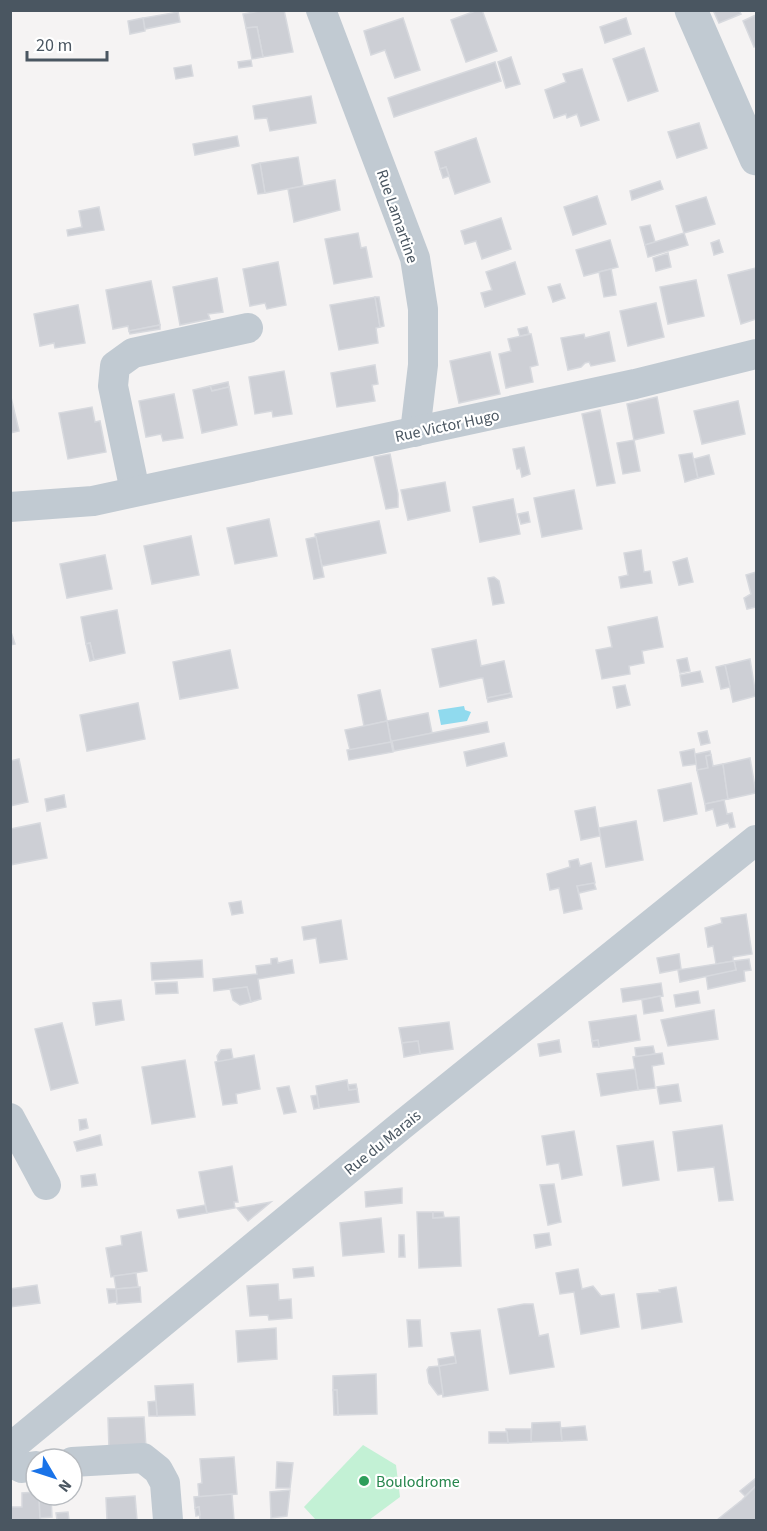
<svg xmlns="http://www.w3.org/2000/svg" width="767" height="1531" viewBox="0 0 767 1531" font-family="'Source Sans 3',sans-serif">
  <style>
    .green { fill: #c3f1d5 }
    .water { fill: #90daee }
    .building { fill: #cdcfd5; stroke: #d7d9de; stroke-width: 1.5 }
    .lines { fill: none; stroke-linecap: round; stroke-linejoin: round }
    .minor { stroke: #c1cad2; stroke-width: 30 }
    .tertiary { stroke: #c1cad2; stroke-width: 33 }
    .leisure-dot { fill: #2e9e5b; stroke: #fff; stroke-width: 2 }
    .labels { text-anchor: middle; stroke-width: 4.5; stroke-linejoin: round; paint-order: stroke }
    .street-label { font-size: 16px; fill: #4a5661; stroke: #fff }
    .leisure-label { font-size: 16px; fill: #27864d; stroke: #fff; text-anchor: start }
  </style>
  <rect width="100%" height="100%" fill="#f5f3f3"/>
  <path class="green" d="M363,1445L396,1465L400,1497L369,1520H316L304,1507Z"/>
  <path class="water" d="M464,706L465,710L471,712L467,721L441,725L438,710Z"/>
  <g class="building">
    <path d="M265,10H284L293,52L263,57L257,27L246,28L243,14Z"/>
    <path d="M478,10H482L497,51L466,62L451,20Z"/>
    <path d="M713,10H739L741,14L719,23Z"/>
    <path d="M178,12L180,22L145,29L143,18Z"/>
    <path d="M756,15V46L754,47L743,21Z"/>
    <path d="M143,18L145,31L130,34L128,21Z"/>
    <path d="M403,18L420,70L395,78L385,50L371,55L364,31Z"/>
    <path d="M626,18L631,34L605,43L600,27Z"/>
    <path d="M257,27L263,57L252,59L246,28Z"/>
    <path d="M644,48L658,91L628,101L613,59Z"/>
    <path d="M511,57L520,84L506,88L498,62Z"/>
    <path d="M251,60L252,66L239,68L238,62Z"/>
    <path d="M495,62L501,81L394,117L388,98Z"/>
    <path d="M191,65L193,76L176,79L174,68Z"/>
    <path d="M582,69L599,120L581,126L577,114L567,118L566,114L554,118L545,90L566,82L563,74Z"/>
    <path d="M311,96L316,123L270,131L267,118L255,119L253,106Z"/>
    <path d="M699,123L707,148L677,158L668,132Z"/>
    <path d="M237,136L239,146L195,155L193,144Z"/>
    <path d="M476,138L490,182L455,194L446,167L440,169L435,152Z"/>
    <path d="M298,157L303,186L265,193L260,163Z"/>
    <path d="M260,163L265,193L258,194L252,165Z"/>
    <path d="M446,167L449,176L443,178L440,169Z"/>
    <path d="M335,180L340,210L294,222L288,189Z"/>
    <path d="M660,181L663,189L632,200L630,191Z"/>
    <path d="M597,196L606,224L573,235L564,207Z"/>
    <path d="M706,197L715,224L684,233L676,206Z"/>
    <path d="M99,207L104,230L68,236L67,230L82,227L79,211Z"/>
    <path d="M501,218L511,249L482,259L476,241L465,244L461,231Z"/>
    <path d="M650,225L655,242L645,245L640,227Z"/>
    <path d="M358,233L361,248L366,247L372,277L334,284L325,239Z"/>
    <path d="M684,233L688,245L648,257L645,245Z"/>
    <path d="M610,240L618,267L584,276L576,250Z"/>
    <path d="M719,240L723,252L714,255L711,243Z"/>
    <path d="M668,253L671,267L656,271L653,258Z"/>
    <path d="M278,262L286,305L267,309L265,303L250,306L243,269Z"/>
    <path d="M515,262L525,294L485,307L481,293L492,290L486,272Z"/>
    <path d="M756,268V319L741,324L728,275Z"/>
    <path d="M611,269L616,295L604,297L599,272Z"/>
    <path d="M217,278L223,312L208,314L210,319L180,325L173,287Z"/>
    <path d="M696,280L704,316L668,324L660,287Z"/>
    <path d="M151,281L160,325L129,331L128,326L113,329L106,290Z"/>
    <path d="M560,284L565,298L553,302L548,287Z"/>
    <path d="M375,297L380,327L376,328L378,343L339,350L330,305Z"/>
    <path d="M375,297H379L384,326L380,327Z"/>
    <path d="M656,303L664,337L628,346L620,311Z"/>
    <path d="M78,305L85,343L55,348L54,343L40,346L34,314Z"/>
    <path d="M160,325V329L130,334L129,331Z"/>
    <path d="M527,327L529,334L520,336L518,329Z"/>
    <path d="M609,332L615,361L591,366L589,362L585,363L581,367L568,370L561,338L584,334L585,338Z"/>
    <path d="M531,334L538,365L530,367L533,382L506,388L499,354L511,351L508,339Z"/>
    <path d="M490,352L500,394L459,403L450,361Z"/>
    <path d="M375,365L378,384L372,385L375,401L337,407L331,373Z"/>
    <path d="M284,371L292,414L273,417L272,411L255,414L249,377Z"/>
    <path d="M228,382L229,387L212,391L210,386Z"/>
    <path d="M210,386L212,391L229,387L237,425L202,433L193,390Z"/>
    <path d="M10,393L19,431L10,433Z"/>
    <path d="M174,394L183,438L163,441L161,434L146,437L139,401Z"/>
    <path d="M657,397L664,433L634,440L627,404Z"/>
    <path d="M738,401L745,434L702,444L694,411Z"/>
    <path d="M92,407L95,422L100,421L106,452L68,459L59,413Z"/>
    <path d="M600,410L615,483L597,486L582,414Z"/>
    <path d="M634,440L640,471L623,474L617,443Z"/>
    <path d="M524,447L530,474L522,477L520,468L517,469L513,449Z"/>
    <path d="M692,453L698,478L685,482L679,455Z"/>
    <path d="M390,454L398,494V507L386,509L374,457Z"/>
    <path d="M709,455L714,474L698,478L694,459Z"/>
    <path d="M445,482L450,511L408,520L401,490Z"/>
    <path d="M574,490L582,529L542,537L534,498Z"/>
    <path d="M513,499L520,534L480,542L473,507Z"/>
    <path d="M528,512L530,522L521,524L518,514Z"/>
    <path d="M269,519L277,556L235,564L227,528Z"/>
    <path d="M379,521L386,553L322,566L315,534Z"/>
    <path d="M191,536L199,575L152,584L144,546Z"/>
    <path d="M316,537L324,577L314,579L306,539Z"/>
    <path d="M641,550L644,572L650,571L652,583L621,588L619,577L628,575L624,553Z"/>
    <path d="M105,555L112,589L67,598L60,564Z"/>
    <path d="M687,558L693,582L679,585L673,562Z"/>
    <path d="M756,572V607L747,609L744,598L751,594L746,575Z"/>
    <path d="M494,577L499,581L504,603L493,605L488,578Z"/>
    <path d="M117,610L125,653L94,660L90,643L86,644L81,617Z"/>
    <path d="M657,617L663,647L642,651L644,663L629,666L630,674L602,679L596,650L612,647L608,627Z"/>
    <path d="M10,629L15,644L10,645Z"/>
    <path d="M476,640L481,666L504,661L511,693L487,698L483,678H480L440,687L432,649Z"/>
    <path d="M90,643L94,660L90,661L86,644Z"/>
    <path d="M230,650L238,688L180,699L173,662Z"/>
    <path d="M687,658L690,671L680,673L677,660Z"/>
    <path d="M750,659L756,696L733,702L725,665Z"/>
    <path d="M725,665L730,687L721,689L716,667Z"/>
    <path d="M700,671L703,682L682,686L680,675Z"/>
    <path d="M625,685L630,705L617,708L613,687Z"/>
    <path d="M380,690L387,721L364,726L358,695Z"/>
    <path d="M511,693L512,697L488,702L487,698Z"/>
    <path d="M138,703L145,739L87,751L80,715Z"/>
    <path d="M428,713L432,733L391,742L387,721Z"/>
    <path d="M387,721L391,742L350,750L345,730Z"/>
    <path d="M487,722L489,732L394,751L392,741Z"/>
    <path d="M707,731L710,743L701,745L698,733Z"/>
    <path d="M391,742L393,752L349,760L347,750Z"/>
    <path d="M504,743L507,756L467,766L464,752Z"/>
    <path d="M694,749L697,764L683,766L680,752Z"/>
    <path d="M710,751L711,755L706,756L708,768L697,770L695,754Z"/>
    <path d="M711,755L713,766L723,764L728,799L705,804L697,770L708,768L706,756Z"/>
    <path d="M750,758L756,793L728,799L723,764Z"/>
    <path d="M19,759L28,802L10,806V761Z"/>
    <path d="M691,783L697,814L664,821L658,790Z"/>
    <path d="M64,795L66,807L47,811L45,799Z"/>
    <path d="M724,800L727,814L732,813L735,827L730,828L728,823L717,826L713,809L706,811L705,804Z"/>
    <path d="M595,807L600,836L581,840L575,811Z"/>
    <path d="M636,821L643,860L606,867L599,828Z"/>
    <path d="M40,823L47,858L10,865V829Z"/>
    <path d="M578,859L580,866L591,863L595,883L577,886L582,909L564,913L559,888L550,890L547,874L570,867L569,861Z"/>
    <path d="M594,883L596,889L579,893L577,886Z"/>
    <path d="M241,901L243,913L232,915L229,903Z"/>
    <path d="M746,914L752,954L733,957V961L716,964L713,946L708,947L705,928L722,923L721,918Z"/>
    <path d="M341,920L347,959L320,963L316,938L304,940L302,927Z"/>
    <path d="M679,954L681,969L660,973L657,958Z"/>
    <path d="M277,958L278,963L292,960L294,973L258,979L261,999L251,1002L247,987L214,991L213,979L257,974L256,966L271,964V959Z"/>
    <path d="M749,959L751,970L744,971L745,981L708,989L706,975L736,970L734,961Z"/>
    <path d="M202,960L203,977L152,980L151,963Z"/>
    <path d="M734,961L736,970L680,982L678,970Z"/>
    <path d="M177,982L178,993L156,994L155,983Z"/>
    <path d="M661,983L663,996L623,1002L621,989Z"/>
    <path d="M247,987L251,1002L240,1005L233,1000L230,989Z"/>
    <path d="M698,991L700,1003L676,1007L674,995Z"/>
    <path d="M660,996L663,1011L644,1014L642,1000Z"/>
    <path d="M121,1000L124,1020L96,1025L93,1003Z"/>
    <path d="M714,1010L718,1039L668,1046L661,1020Z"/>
    <path d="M636,1015L640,1040L599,1047L598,1040L592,1041L589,1022Z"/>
    <path d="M449,1022L453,1049L420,1054L418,1041L402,1043L399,1028Z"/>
    <path d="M62,1023L78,1083L51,1090L35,1029Z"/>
    <path d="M559,1040L561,1052L540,1056L538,1044Z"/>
    <path d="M598,1040L599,1047H593L592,1041Z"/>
    <path d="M418,1041L420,1054L404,1057L402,1043Z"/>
    <path d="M653,1046L655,1054L636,1057L635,1048Z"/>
    <path d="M231,1049L233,1059L218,1062L217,1056L221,1050Z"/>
    <path d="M662,1053L664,1064L652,1066L655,1088L638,1090L633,1057Z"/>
    <path d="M254,1055L260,1089L236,1094L237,1103L223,1105L215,1062Z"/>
    <path d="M185,1060L195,1117L152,1124L142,1067Z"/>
    <path d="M635,1069L638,1090L601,1096L597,1074Z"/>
    <path d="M347,1080L349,1090L357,1089L359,1102L319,1108L316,1086Z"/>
    <path d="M356,1084L357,1089L349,1090L348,1085Z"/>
    <path d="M678,1084L681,1101L660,1104L657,1087Z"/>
    <path d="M289,1086L296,1112L284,1114L277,1088Z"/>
    <path d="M317,1095L319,1108L314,1109L311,1096Z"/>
    <path d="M86,1119L88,1128L80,1130L79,1120Z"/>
    <path d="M722,1125L733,1200L719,1201L714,1167L678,1171L673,1132Z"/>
    <path d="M574,1131L582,1175L562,1179L559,1163L547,1165L542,1136Z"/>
    <path d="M100,1135L102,1145L77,1151L74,1142Z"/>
    <path d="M653,1141L659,1180L623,1186L617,1146Z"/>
    <path d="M232,1166L238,1202H234L235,1208L207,1213L199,1172Z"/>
    <path d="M95,1174L97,1185L82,1187L81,1176Z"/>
    <path d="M554,1184L561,1222L548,1225L540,1185Z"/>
    <path d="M402,1188V1203L366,1207L365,1192Z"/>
    <path d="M271,1202L248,1221L237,1208Z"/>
    <path d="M205,1205L207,1213L179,1218L177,1210Z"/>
    <path d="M417,1212H433V1218L459,1217L461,1266L419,1268Z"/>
    <path d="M433,1212H443L444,1217L433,1218Z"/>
    <path d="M381,1218L384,1252L343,1256L340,1223Z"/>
    <path d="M141,1232L147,1271L111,1277L106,1248L122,1245L121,1236Z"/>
    <path d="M549,1233L551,1245L536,1248L534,1235Z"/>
    <path d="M399,1235H404L405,1257H399Z"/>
    <path d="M313,1267L314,1276L294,1278L293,1269Z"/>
    <path d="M578,1269L582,1289L593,1286L601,1296L614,1294L619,1327L581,1334L574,1292L560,1294L556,1273Z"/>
    <path d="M136,1273L138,1287L116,1289L114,1276Z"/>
    <path d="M278,1284L279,1300L291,1299L292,1318L269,1320L268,1315L250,1316L247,1286Z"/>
    <path d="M37,1285L40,1303L10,1307V1289Z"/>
    <path d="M140,1287L141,1302L117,1304L116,1289Z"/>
    <path d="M676,1287L682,1322L642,1329L637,1294L660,1292L659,1290Z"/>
    <path d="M107,1289H116L117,1302L109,1303Z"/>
    <path d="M524,1304H533L539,1336L548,1334L554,1367L510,1374L498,1309Z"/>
    <path d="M407,1320H420L422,1346L409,1347Z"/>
    <path d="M276,1328L277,1359L238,1362L236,1331Z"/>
    <path d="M480,1330L488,1390L443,1397L439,1366L456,1363L451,1333Z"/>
    <path d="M455,1356L456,1363L439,1366L438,1359Z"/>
    <path d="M439,1366L443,1394L438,1395L429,1383L427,1370L429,1367Z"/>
    <path d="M376,1374L377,1414L338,1415L337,1390H333V1376Z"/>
    <path d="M193,1384L195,1415L157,1416L155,1386Z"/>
    <path d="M333,1390H337L338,1415H334Z"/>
    <path d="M156,1401L157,1416H149L148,1402Z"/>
    <path d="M144,1417L146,1447L109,1450L108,1418Z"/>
    <path d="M560,1422L562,1441L531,1442L532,1423Z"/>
    <path d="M585,1426L587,1440L562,1441L561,1428Z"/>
    <path d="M506,1429H531V1442L508,1443Z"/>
    <path d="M489,1432H507L508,1443H489Z"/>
    <path d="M234,1457L237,1494L199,1497L198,1484L202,1483L200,1459Z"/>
    <path d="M277,1462L293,1463L290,1488H276Z"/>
    <path d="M756,1478V1486L745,1496L740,1491Z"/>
    <path d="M756,1486V1520H717L742,1500Z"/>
    <path d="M290,1490L287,1516L271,1518L270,1492Z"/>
    <path d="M36,1492L39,1495L40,1520H10V1507H22V1493Z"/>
    <path d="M232,1494L234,1520H200L199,1507L195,1508L194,1497Z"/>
    <path d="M39,1495H51L52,1517L40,1518Z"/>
    <path d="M135,1496L137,1520H107L106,1498Z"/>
    <path d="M199,1507L200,1515L196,1516L195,1508Z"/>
    <path d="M68,1512L69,1520H57L56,1513Z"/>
  </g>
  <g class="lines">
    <g class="minor">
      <path d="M321,10L415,258L423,309V365L415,432"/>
      <path d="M135,491L113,386L115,366L133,353L248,328"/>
      <path d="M10,507L93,501L635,384L756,354"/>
      <path d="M10,1118L46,1185"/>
      <path d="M10,1448L402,1125L756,840"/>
      <path d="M10,1462L22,1468L36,1466"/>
      <path d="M72,1462L143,1458L158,1470L165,1483L168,1520"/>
    </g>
    <path class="tertiary" d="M691,10L756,159"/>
  </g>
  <circle class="leisure-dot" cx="364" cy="1481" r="6"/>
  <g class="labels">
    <g class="street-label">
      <text transform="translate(398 216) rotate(71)" y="6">Rue Lamartine</text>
      <text transform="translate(447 425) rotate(-12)" y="6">Rue Victor Hugo</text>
      <text transform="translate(382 1142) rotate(-39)" y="6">Rue du Marais</text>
    </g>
    <g class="leisure-label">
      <text x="376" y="1487">Boulodrome</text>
    </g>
  </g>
  <rect width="767" height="1531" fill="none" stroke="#4a5661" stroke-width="24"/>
  <g transform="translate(54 1477) rotate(129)"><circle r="28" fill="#ffffff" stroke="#b7bbc0" stroke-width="1.5"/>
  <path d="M0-4.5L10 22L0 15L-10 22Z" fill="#1a73e8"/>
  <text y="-9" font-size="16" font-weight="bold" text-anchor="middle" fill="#4a5661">N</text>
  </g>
  <path d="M27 51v9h80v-9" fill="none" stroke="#4a5661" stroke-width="3"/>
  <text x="36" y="51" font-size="18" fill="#4a5661" stroke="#ffffff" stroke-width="4.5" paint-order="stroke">20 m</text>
</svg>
